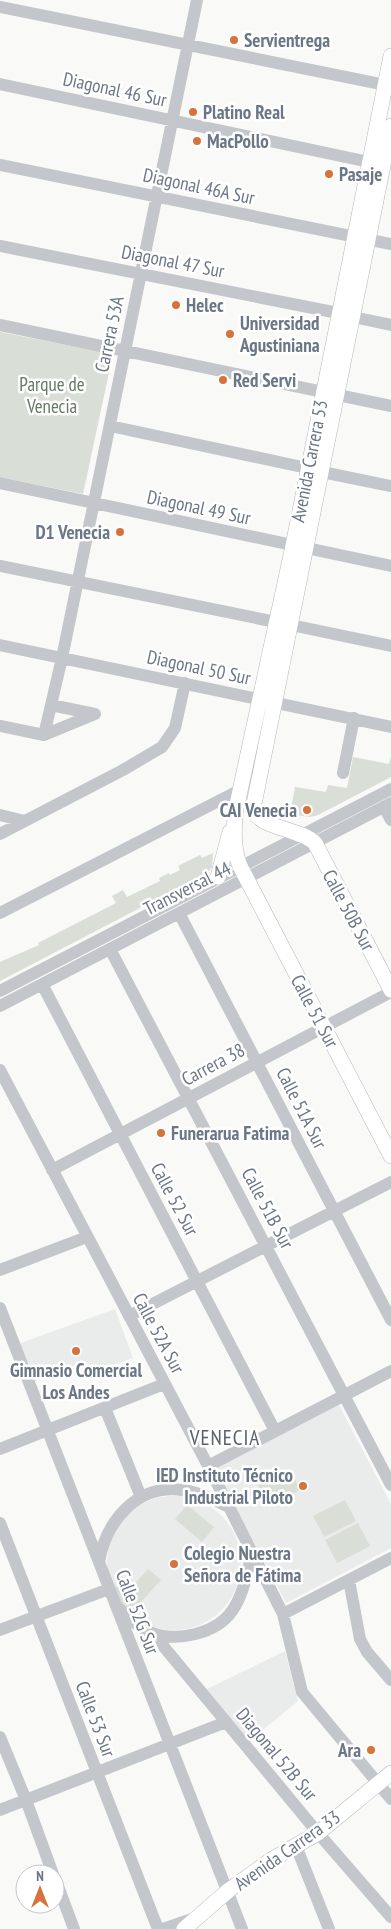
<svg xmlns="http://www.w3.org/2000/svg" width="391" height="1929" font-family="'PT Sans Narrow',sans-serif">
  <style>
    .built { fill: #eaebeb }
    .green { fill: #d9ded7 }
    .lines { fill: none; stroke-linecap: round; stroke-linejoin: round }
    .major-casing { stroke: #b4b8bd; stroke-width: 16 }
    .minor { stroke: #c3c6ca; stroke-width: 12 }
    .major { stroke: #fff; stroke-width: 15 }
    .poi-dot { fill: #d6723b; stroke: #fff; stroke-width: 2 }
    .labels { text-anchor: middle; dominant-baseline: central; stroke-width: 5; stroke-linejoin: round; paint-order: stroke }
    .poi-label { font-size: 19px; font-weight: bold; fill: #6b7786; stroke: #fff; text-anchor: start }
    .street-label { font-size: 19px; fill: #6b7786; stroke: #fff }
    .park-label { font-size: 19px; fill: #667965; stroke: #fff }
    .quarter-label { font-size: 21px; letter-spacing: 1px; fill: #58616c; stroke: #fff }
  </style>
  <rect width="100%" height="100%" fill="#f9f9f7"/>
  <!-- built -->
  <path class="built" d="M115 1309 133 1358 87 1375 83 1363 32 1382 18 1344Z
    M339 1405 391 1504V1548L286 1603 215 1468Z
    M107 1563a67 67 0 1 1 134 0a67 67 0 1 1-134 0Z
    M285 1651 298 1701 247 1743 205 1690Z"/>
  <!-- green -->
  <path class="green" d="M0 332 113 354 83 494 0 477Z
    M391 756V777L318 815 310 817 290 814 295 787 326 792 328 785 347 788 353 757 389 764Z
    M213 853 212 867 207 873 0 981V962L39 945 38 943 116 903 112 896 123 890 127 897 160 881 159 878 169 873 170 875 180 870 178 866 200 855 202 858Z
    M290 1470 300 1490 269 1506 258 1486Z
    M345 1500 356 1521 324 1537 313 1516Z
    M187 1505 214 1527 202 1542 175 1519Z
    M358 1523 370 1546 337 1563 325 1540Z
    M148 1569 161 1580 129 1615 119 1604 114 1589 116 1586 122 1592 130 1583 133 1586Z"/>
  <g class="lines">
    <defs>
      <path id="major" d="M391 56 293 546 235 814C234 832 233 849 240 866L391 1156
        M391 126 253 809C259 829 300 828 315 843L391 990
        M218 877 230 832
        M184 1929 229 1890 271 1860 318 1833 391 1773"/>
    </defs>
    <!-- major casing -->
    <use href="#major" class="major-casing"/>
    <!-- minor -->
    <path class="minor" d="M0 7 391 86
      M0 84 369 162
      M0 165 391 244
      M0 246 338 313
      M353 317 391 325
      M0 325 391 406
      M110 426 307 468
      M322 472 391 486
      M0 483 391 566
      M0 566 276 622
      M291 625 391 646
      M0 645 391 727
      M51 705 95 714
      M0 726 44 735 95 714
      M44 735 62 658 197 0
      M343 773 354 718
      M384 807 391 820
      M0 815 25 821
      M0 834 123 770 162 747 175 728 185 683
      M0 913 240 790
      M179 913 391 1320
      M110 949 391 1485
      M42 984 275 1431
      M0 991 391 789
      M0 1006 391 803
      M0 1070 215 1479 283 1614 302 1692 391 1799
      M52 1170 391 992
      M0 1270 87 1237
      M0 1308 242 1929
      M129 1316 391 1182
      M105 1408 141 1497
      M0 1449 164 1384
      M208 1466 391 1371
      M0 1523 158 1929
      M99 1562C106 1521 137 1484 182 1490 199 1492 214 1500 229 1507
      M349 1580 360 1639 367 1652 391 1680
      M119 1609C129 1618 138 1627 150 1632 175 1643 216 1634 232 1611 244 1594 247 1572 252 1553
      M283 1614 391 1558
      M0 1630 109 1589
      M159 1635 164 1647 318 1833 391 1917
      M0 1737 26 1800 53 1874
      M0 1810 226 1722
      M296 1846 329 1929
      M55 1878 74 1929
      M163 1929 195 1918"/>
    <!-- major -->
    <use href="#major" class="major"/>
  </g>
  <!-- markers -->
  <g class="poi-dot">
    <circle cx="234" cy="40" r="5"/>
    <circle cx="193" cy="112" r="5"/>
    <circle cx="197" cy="141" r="5"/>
    <circle cx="329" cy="174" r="5"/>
    <circle cx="176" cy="305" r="5"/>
    <circle cx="230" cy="334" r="5"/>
    <circle cx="223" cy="380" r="5"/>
    <circle cx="120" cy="532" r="5"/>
    <circle cx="307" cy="810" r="5"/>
    <circle cx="161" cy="1133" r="5"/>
    <circle cx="76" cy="1351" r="5"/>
    <circle cx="303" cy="1486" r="5"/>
    <circle cx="174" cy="1564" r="5"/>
    <circle cx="371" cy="1750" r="5"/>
  </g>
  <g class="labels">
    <!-- poi labels -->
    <g class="poi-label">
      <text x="244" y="40">Servientrega</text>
      <text x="203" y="112">Platino Real</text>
      <text x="207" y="141">MacPollo</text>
      <text x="339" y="174">Pasaje</text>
      <text x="186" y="305">Helec</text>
      <text x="240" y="323">Universidad<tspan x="240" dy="22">Agustiniana</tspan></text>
      <text x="233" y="380">Red Servi</text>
      <text x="110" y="532" text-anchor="end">D1 Venecia</text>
      <text x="297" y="810" text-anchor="end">CAI Venecia</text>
      <text x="171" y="1133">Funerarua Fatima</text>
      <text x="76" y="1370" text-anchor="middle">Gimnasio Comercial<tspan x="76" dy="22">Los Andes</tspan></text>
      <text x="293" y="1475" text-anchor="end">IED Instituto Técnico<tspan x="293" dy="22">Industrial Piloto</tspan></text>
      <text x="184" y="1553">Colegio Nuestra<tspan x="184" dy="22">Señora de Fátima</tspan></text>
      <text x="361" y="1750" text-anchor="end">Ara</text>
    </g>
    <!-- street labels -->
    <g class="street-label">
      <text transform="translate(115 89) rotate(12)">Diagonal 46 Sur</text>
      <text transform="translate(199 186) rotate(12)">Diagonal 46A Sur</text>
      <text transform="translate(173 261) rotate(11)">Diagonal 47 Sur</text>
      <text transform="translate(109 334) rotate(-78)">Carrera 53A</text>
      <text transform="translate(309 461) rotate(-79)">Avenida Carrera 53</text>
      <text transform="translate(199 507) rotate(12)">Diagonal 49 Sur</text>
      <text transform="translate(199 667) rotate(12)">Diagonal 50 Sur</text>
      <text transform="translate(187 888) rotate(-27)">Transversal 44</text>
      <text transform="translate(349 910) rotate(62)">Calle 50B Sur</text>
      <text transform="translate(315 1011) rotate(62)">Calle 51 Sur</text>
      <text transform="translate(213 1064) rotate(-28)">Carrera 38</text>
      <text transform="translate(302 1108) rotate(63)">Calle 51A Sur</text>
      <text transform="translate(175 1199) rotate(62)">Calle 52 Sur</text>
      <text transform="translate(268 1208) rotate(62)">Calle 51B Sur</text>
      <text transform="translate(159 1333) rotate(62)">Calle 52A Sur</text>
      <text transform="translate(138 1612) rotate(69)">Calle 52G Sur</text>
      <text transform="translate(96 1719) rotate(69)">Calle 53 Sur</text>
      <text transform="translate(277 1754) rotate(50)">Diagonal 52B Sur</text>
      <text transform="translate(287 1850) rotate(-35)">Avenida Carrera 33</text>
    </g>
    <!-- park labels -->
    <g class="park-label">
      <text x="52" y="384">Parque de<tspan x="52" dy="22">Venecia</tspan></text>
    </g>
    <!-- quarter labels -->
    <g class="quarter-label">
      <text x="225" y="1437">VENECIA</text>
    </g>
  </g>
  <!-- north arrow -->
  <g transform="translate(40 1889)"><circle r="24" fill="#ffffff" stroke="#c4c9cf"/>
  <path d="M0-4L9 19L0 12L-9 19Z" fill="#d6723b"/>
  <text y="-8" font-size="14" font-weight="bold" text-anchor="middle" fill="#6b7786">N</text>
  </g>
</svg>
